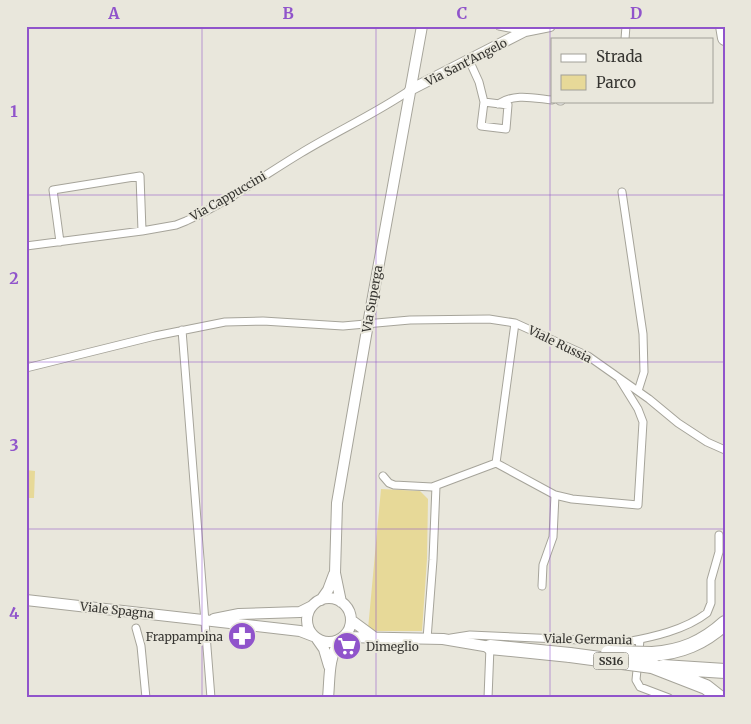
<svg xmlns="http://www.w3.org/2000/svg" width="751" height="724" font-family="Merriweather,serif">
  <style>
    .green { fill: #e7d998 }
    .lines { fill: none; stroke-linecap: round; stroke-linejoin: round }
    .street-casing { stroke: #a6a49a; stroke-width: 9 }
    .secondary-casing { stroke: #a6a49a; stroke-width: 12 }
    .highway-casing { stroke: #a6a49a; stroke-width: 16 }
    .street { stroke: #fff; stroke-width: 7 }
    .secondary { stroke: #fff; stroke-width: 10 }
    .highway { stroke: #fff; stroke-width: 14 }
    .highway-bridge-casing { stroke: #a6a49a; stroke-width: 16; stroke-linecap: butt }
    .highway-bridge { stroke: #fff; stroke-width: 14 }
    .grid { fill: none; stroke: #9054cb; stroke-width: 1; stroke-opacity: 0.55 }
    .labels { text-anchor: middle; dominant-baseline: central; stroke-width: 4; stroke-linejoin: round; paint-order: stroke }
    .shield { fill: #e9e7dc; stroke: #6c6a64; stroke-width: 1 }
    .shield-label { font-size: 11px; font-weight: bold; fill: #363531 }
    .street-label { font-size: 12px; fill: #363531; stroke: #e9e7dc }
    .poi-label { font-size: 12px; fill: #363531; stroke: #e9e7dc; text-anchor: end }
    .neatline { fill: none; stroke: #9054cb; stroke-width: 2 }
    .grid-label { font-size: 16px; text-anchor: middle; font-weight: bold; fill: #9054cb }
  </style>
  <rect width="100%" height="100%" fill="#e9e7dc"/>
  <!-- green -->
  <path class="green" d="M26 470 35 471 34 498H26Z
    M381 489 420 491 428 499 427 559 422 631H371L368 629Z"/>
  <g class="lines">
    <defs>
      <path id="street" d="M499 26 525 31
        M625 39 626 26
        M469 60 479 82 484 102
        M560 101H561
        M484 102 508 105 506 129 481 126Z
        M498 104C515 93 533 98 552 100
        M622 192 643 334 644 372 638 391
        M60 242 53 190 140 176 142 231
        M26 246 142 231 176 225 186 221C227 202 263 176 301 153 337 131 375 114 410 90
        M182 330 211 698
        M26 368 155 336 225 322 263 321 343 326 410 320 489 319 515 323 588 356 649 399 678 423 707 442 725 450
        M496 463 555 495 572 499 638 505 643 422 638 409 620 380
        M383 476 389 483 394 485 432 487 496 463 515 323
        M542 586 543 565 553 537 555 495
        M136 628 141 646 146 698
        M451 638 470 635 626 642C653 637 685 630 707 613L711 603V580L719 552V535
        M427 639 433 560 436 486
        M640 640 636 680 640 687 669 698
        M488 698 490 647"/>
      <path id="secondary" d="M410 90 525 31 550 26
        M307 620a22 22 0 1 1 44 0a22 22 0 1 1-44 0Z
        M26 600 300 631 313 636
        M321 600 328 590 334 574
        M341 602 335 573 337 503 368 324 422 26
        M214 619 239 614 300 612 312 606
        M351 620 374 637
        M343 637 443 639 490 647
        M317 639 324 649 329 666
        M328 698C330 677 328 658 340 640"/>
      <path id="highway" d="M723 26 725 38
        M490 647 570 655
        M652 654C681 652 703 643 725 623
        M652 666 706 687 720 698
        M663 667 725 671"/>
    </defs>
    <!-- street casing -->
    <use href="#street" class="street-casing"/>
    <!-- secondary casing -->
    <use href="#secondary" class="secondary-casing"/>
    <!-- highway casing -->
    <use href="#highway" class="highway-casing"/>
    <!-- street -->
    <use href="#street" class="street"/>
    <!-- secondary -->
    <use href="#secondary" class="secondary"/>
    <!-- highway -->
    <use href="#highway" class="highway"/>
    <defs>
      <path id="highway-bridge" d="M608 653 652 654
        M570 655 652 666"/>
    </defs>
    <!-- highway-bridge casing -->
    <use href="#highway-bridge" class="highway-bridge-casing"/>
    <!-- highway-bridge -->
    <use href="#highway-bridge" class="highway-bridge"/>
  </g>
  <!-- grid -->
  <path class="grid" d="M202 26V698M376 26V698M550 26V698M26 195H725M26 362H725M26 529H725"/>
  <!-- icons -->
  <defs>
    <symbol id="pharmacy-disc" viewBox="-11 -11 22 22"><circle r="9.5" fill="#9054cb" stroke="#e9e7dc"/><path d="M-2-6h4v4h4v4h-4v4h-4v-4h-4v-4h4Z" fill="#fff"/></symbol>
    <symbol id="supermarket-disc" viewBox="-11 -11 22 22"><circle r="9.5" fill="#9054cb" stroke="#e9e7dc"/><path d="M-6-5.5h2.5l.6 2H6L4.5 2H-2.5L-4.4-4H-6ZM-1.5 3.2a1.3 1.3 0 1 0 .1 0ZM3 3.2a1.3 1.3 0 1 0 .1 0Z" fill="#fff"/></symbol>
  </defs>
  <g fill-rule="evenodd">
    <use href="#pharmacy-disc" x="226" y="620" width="32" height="32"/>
    <use href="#supermarket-disc" x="331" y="630" width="32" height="32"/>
  </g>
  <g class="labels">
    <!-- shield labels -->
    <rect class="shield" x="593.5" y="652.5" width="35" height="17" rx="4"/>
    <g class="shield-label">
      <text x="611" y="661">SS16</text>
    </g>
    <!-- street labels -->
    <g class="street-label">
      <text transform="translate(466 62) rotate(-27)">Via Sant'Angelo</text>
      <text transform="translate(228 196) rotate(-30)">Via Cappuccini</text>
      <text transform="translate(372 299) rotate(-80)">Via Superga</text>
      <text transform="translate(560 344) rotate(26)">Viale Russia</text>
      <text transform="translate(117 610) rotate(6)">Viale Spagna</text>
      <text transform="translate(588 639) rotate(1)">Viale Germania</text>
    </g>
    <!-- poi labels -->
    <g class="poi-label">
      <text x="223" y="636">Frappampina</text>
      <text x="366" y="646" text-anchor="start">Dimeglio</text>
    </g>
  </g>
  <!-- border -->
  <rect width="751" height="724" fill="none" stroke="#e9e7dc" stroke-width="55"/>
  <!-- legend -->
  <rect x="551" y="38" width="162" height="65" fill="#e9e7dc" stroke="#a1a098"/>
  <rect x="561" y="54" width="25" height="8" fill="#ffffff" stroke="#a1a098"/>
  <text x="596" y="62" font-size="15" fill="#363531">Strada</text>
  <rect x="561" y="75" width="25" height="15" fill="#e7d998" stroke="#a1a098"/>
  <text x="596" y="88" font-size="15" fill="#363531">Parco</text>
  <rect x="28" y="28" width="696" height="668" class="neatline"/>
  <g class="grid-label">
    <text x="114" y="19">A</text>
    <text x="288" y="19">B</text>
    <text x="462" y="19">C</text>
    <text x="636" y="19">D</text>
    <text x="14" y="117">1</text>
    <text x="14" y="284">2</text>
    <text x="14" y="451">3</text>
    <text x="14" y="619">4</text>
  </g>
</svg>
